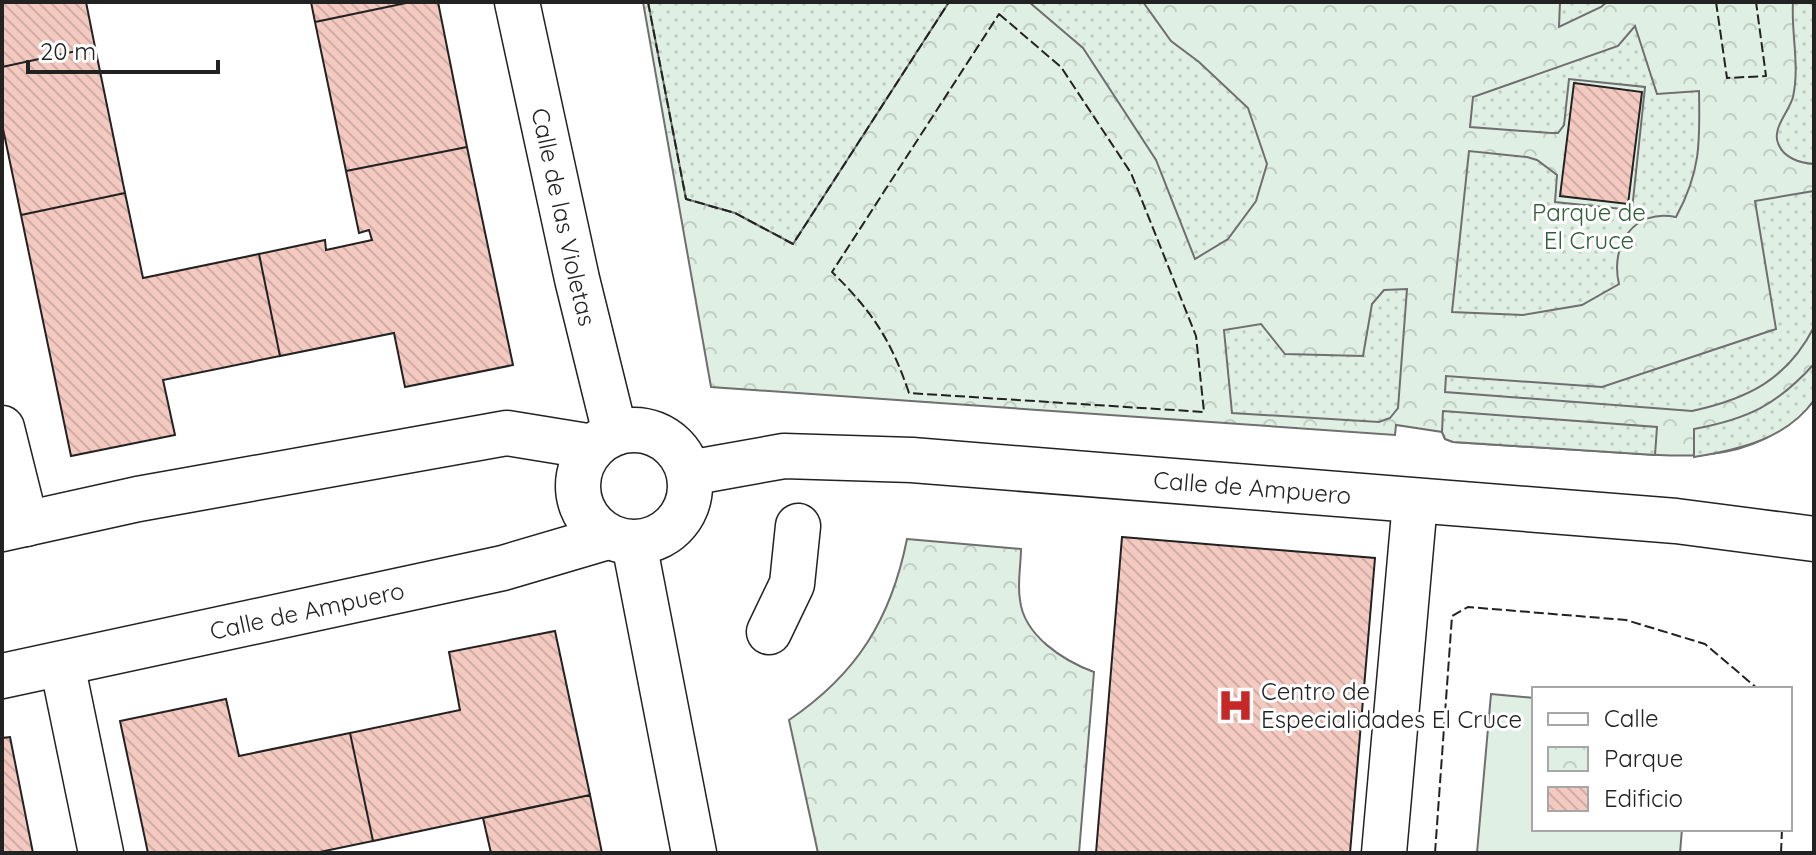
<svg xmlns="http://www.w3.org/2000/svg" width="1816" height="855" font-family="Quicksand,sans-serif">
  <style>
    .park { fill: url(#park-crowns); stroke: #6f6f6f; stroke-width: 2 }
    .garden { fill: url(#garden-dots); stroke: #6f6f6f; stroke-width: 2 }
    .pitch { fill: #e0efe3; stroke: #6f6f6f; stroke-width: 2 }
    .building { fill: url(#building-back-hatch); stroke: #222; stroke-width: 2 }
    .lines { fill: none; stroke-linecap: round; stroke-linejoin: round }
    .street-casing { stroke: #222; stroke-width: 47 }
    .street { stroke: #fff; stroke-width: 44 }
    .fence { stroke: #222; stroke-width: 2; stroke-dasharray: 10 4; stroke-linecap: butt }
    .labels { text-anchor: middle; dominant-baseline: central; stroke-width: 6; stroke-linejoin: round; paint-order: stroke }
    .park-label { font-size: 24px; fill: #2f5e38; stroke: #fff }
    .street-label { font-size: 24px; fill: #222; stroke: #fff }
    .poi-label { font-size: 24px; fill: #222; stroke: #fff; text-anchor: start }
  </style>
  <defs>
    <pattern id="park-crowns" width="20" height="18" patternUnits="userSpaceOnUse" patternTransform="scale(2)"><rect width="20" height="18" fill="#e0efe3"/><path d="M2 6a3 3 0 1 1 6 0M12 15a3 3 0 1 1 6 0" fill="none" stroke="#c0cdc2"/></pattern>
    <pattern id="garden-dots" width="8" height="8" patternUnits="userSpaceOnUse" patternTransform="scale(2)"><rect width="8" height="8" fill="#e0efe3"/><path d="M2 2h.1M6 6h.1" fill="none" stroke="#c0cdc2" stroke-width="1.8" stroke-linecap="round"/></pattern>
    <pattern id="building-back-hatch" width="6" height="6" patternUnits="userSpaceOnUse" patternTransform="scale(2)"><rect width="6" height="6" fill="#f3c9c0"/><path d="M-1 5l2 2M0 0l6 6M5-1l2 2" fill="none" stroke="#d0aca5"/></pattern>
  </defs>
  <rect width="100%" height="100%" fill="#fff"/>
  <!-- park -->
  <path class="park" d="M643 2H1814V401C1751 470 1679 456 1595 451 1548 448 1501 445 1453 442L1445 439 1442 432 1396 425 1395 435 711 387Z
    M907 539 1021 549C1021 565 1017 584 1020 600 1024 636 1064 661 1094 672L1079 853H818L789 720C857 674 891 619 907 539Z"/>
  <!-- garden -->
  <path class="garden" d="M648 2H949L793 244 735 213 686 199Z
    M1029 2H1143L1171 41 1199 62 1248 108 1267 164 1256 201 1228 239 1195 259 1156 160 1083 48Z
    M1560 2H1607L1601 7 1559 27Z
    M1793 2H1814V164C1800 163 1783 158 1778 143 1772 128 1789 112 1793 97 1800 65 1791 34 1793 2Z
    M1635 26 1657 94 1699 91C1700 142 1701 171 1676 217 1633 208 1610 246 1619 284L1582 305 1523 315 1452 312 1469 151 1527 157 1537 160 1557 175 1555 202 1632 210 1645 87 1569 79 1564 125 1558 133H1551L1470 127 1473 97 1618 46Z
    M1814 191V327C1787 380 1747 399 1692 411L1445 392 1446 376 1602 387 1776 329 1755 201Z
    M1407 289 1398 408 1390 418 1379 422 1232 413 1224 330 1261 324 1285 354 1363 356 1372 304 1384 290Z
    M1814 364V400C1787 439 1738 450 1694 457V429C1748 419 1777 405 1814 364Z
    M1443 411 1657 427 1655 455 1453 442 1445 439 1442 432Z"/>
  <!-- pitch -->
  <path class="pitch" d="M1491 694 1534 698V829H1682L1680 853H1477Z"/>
  <!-- building -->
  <path class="building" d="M2 2H86L95 47 2 67Z
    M311 2H411L315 22Z
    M411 2H438L467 147 346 171 315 22Z
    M95 47 125 193 21 215 2 124V67Z
    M1574 83 1642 92 1628 204 1560 196Z
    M467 147 513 365 405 387 394 333 280 356 259 254 325 240 326 250 372 240 369 230 359 233 346 171Z
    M125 193 143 278 259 254 280 356 163 380 175 435 71 456 21 215Z
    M1122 537 1375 558 1350 853H1096Z
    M555 631 590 795 373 841 350 733 460 710 449 652Z
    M226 699 239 756 350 733 373 841 315 853H148L120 721Z
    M10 737 33 853H2V738Z
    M590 795 602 853H491L483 818Z"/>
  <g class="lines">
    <defs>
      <g id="street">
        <path id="s1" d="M517 2 577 279 615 433"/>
        <path d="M2 428 26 524"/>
        <circle cx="634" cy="486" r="56"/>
        <path id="s2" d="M689 473 784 456 912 460 1676 521 1814 539"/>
        <path d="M2 529 138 499 507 433 593 447"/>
        <path d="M634 543 694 853"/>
        <path d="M769 632 792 584 798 526"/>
        <path d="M62 664 101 853"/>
        <path id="s3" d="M2 676 503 568 608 537"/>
        <path d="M1384 853 1415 502"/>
      </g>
    </defs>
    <!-- street casing -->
    <use href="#street" class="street-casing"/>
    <!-- street -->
    <use href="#street" class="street"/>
    <!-- fence -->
    <path class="fence" d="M648 2 686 199 735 213 793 244 949 2
      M1716 2 1727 78 1766 76 1756 2
      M999 14 1061 67 1131 173 1196 336 1204 412 909 393C891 340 872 311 832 272Z
      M1435 853 1452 616 1468 607 1626 620 1705 644 1758 689
      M1781 853 1782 829"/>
  </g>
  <!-- icons -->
  <defs>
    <symbol id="hospital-bare" viewBox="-9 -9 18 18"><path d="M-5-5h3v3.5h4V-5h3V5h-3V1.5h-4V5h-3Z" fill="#c62828" stroke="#fff" stroke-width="2.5" paint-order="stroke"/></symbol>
  </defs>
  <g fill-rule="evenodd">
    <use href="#hospital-bare" x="1210" y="680" width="51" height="51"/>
  </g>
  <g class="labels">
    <!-- park labels -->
    <g class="park-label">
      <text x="1589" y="212">Parque de<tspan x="1589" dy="28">El Cruce</tspan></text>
    </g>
    <!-- street labels -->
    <g class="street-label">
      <text stroke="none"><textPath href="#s1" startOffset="220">Calle de las Violetas</textPath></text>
      <text stroke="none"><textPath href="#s2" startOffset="566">Calle de Ampuero</textPath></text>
      <text stroke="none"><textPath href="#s3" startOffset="312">Calle de Ampuero</textPath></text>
    </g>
    <!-- poi labels -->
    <g class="poi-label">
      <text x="1261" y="691">Centro de<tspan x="1261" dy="28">Especialidades El Cruce</tspan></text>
    </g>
  </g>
  <!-- border -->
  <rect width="1816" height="855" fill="none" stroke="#222222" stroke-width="8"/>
  <!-- legend -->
  <rect x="1532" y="687" width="260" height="144" fill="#ffffff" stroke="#a7a7a7" stroke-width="2"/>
  <rect x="1548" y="713" width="40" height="12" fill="#ffffff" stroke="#a7a7a7" stroke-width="2"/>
  <text x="1604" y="727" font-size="24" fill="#222222">Calle</text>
  <rect x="1548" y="747" width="40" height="24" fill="url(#park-crowns)" stroke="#a7a7a7" stroke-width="2"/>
  <text x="1604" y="767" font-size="24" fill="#222222">Parque</text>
  <rect x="1548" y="787" width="40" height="24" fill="url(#building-back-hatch)" stroke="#a7a7a7" stroke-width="2"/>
  <text x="1604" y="807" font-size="24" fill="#222222">Edificio</text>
  <!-- scale -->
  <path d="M28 60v12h190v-12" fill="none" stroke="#222222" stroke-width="4"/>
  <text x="40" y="60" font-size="24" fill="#222222" stroke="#ffffff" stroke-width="6" paint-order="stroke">20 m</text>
</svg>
